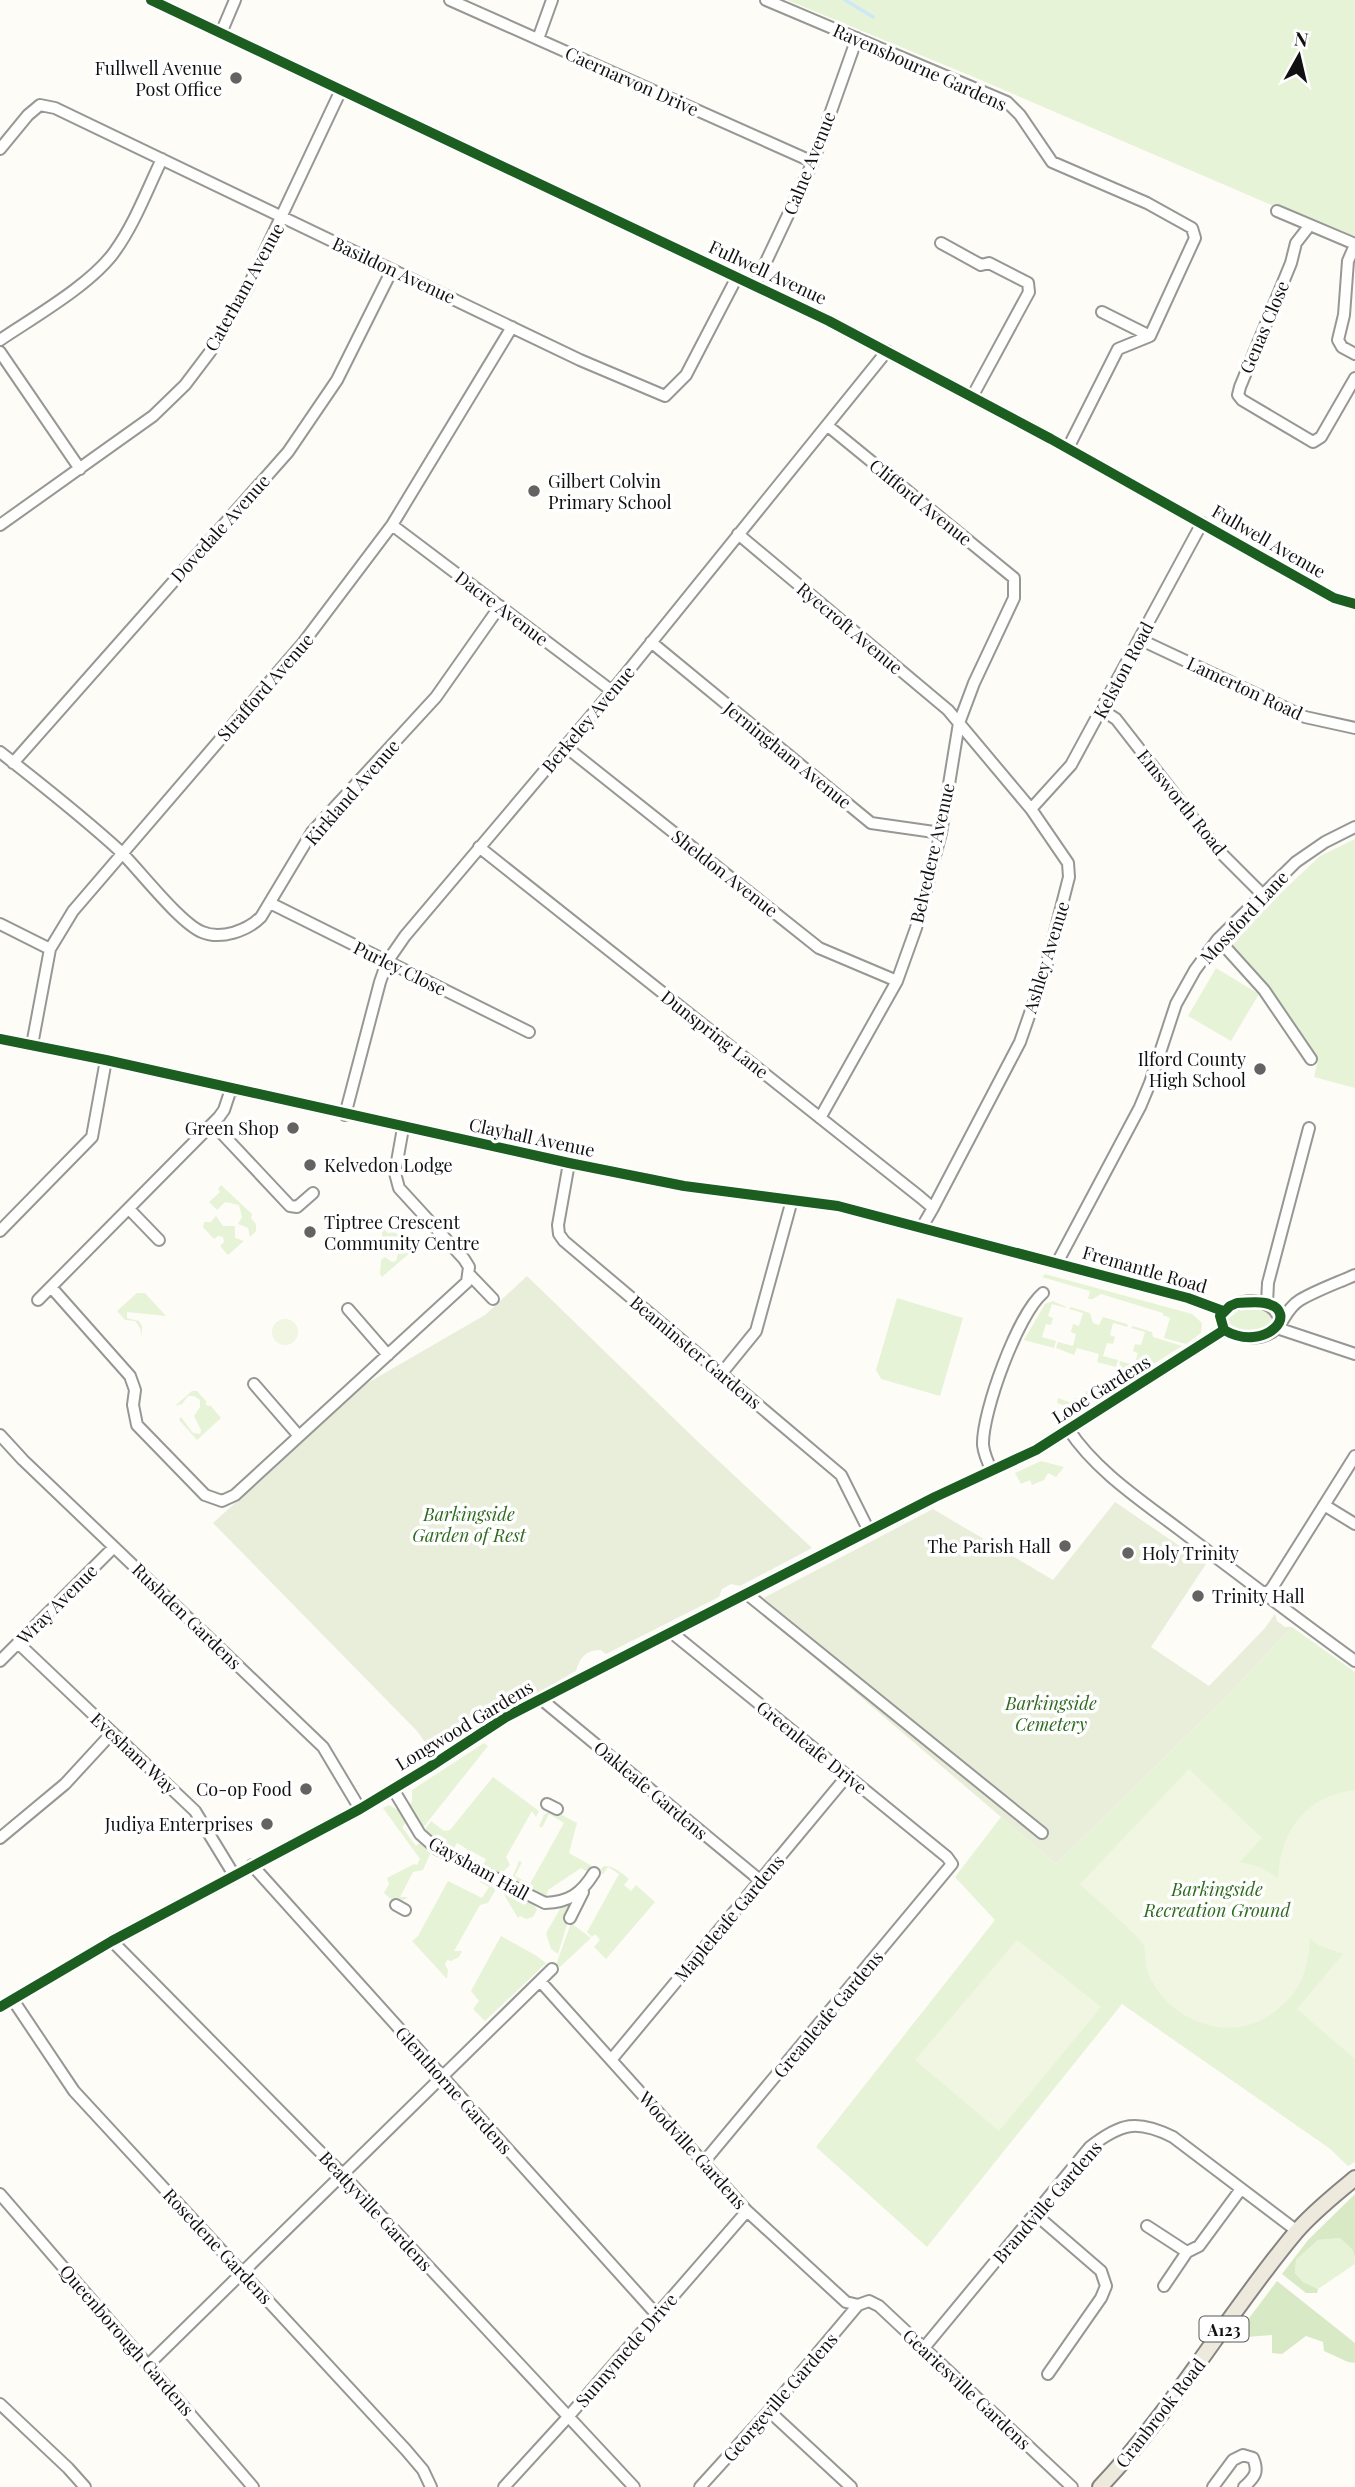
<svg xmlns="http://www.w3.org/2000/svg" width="1355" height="2487" font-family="'Playfair Display',serif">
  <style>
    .green { fill: #e7f3d7 }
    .forest { fill: #d8eac5 }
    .cemetery { fill: #e9eedb }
    .pitch { fill: #f0f6e1 }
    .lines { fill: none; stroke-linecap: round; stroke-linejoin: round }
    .stream { stroke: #cde8f7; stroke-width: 3.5 }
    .minor-casing { stroke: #979795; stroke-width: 14 }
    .major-casing { stroke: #858482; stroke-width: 18 }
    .minor { stroke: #fffffe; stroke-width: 10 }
    .major { stroke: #ede9dc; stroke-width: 14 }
    .cycleway-casing { stroke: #fff; stroke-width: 15 }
    .cycleway { stroke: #1b5e20; stroke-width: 10 }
    .poi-dot { fill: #646362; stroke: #fff; stroke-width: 2.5 }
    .labels { text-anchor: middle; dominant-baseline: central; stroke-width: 7; stroke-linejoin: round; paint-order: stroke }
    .shield { fill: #fff; stroke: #585858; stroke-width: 2 }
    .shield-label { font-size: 16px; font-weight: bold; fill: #111 }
    .street-label { font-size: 18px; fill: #111; stroke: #fff }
    .poi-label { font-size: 18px; fill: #111; stroke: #fff; text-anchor: end }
    .park-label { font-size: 18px; font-style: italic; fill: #2f6b1f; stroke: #fff }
  </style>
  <rect width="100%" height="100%" fill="#fdfcf7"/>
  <!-- green -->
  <path class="green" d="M787 0H1355V241L976 78Z
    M1355 839V1088L1314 1077 1318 1060 1269 987 1228 943 1320 856Z
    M1216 968 1259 994 1231 1041 1188 1016Z
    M221 1185 252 1214 251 1218 256 1224V1231L250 1237 248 1228 238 1224 242 1217 239 1205 225 1202 217 1210 209 1202 220 1192 218 1189Z
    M216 1216 223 1226H235V1238L244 1241 228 1255 220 1246 224 1242 223 1237 218 1236 214 1239 203 1227 204 1222H211Z
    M384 1229 388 1233 395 1232 412 1251 382 1277 380 1274 381 1260 385 1257 392 1262 396 1261 399 1250 393 1244 386 1250 382 1246V1231Z
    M1045 1274 1192 1314 1202 1323 1201 1333 1186 1344 1164 1338 1170 1318 1163 1315V1313L1101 1294 1093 1299H1088L1090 1291 1042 1277Z
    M137 1293H145L166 1316 127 1312V1318L139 1321 142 1326V1337L140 1328 135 1321 125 1320 117 1311Z
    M897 1298 963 1318 940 1396 881 1379 876 1370Z
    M1053 1301 1066 1307V1308L1052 1304 1048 1316 1053 1318 1051 1325 1046 1324 1042 1337 1056 1341 1054 1348 1024 1340 1045 1304Z
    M1071 1307 1090 1313 1093 1323 1099 1325 1103 1317 1127 1324 1128 1327 1113 1323 1110 1335 1115 1337 1113 1344 1107 1343 1103 1356 1118 1360 1116 1367 1097 1362 1099 1354 1077 1348 1074 1355 1056 1348 1058 1342 1073 1346 1076 1334 1071 1332 1073 1324 1079 1326 1083 1313 1069 1309Z
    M1249 1309 1267 1311 1273 1315V1322C1259 1332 1237 1336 1227 1320L1238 1311Z
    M1133 1326 1152 1332 1153 1337 1182 1346 1138 1374 1119 1369 1120 1361 1134 1365 1138 1353 1133 1351 1135 1344 1141 1345 1145 1332 1131 1328Z
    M1117 1371 1133 1377 1079 1411 1057 1403 1058 1398 1072 1403 1074 1398 1079 1399 1081 1395 1085 1396 1086 1391 1091 1392 1092 1387 1096 1388 1098 1383 1103 1384 1104 1380 1108 1381 1110 1376 1115 1377Z
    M192 1391H197L206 1401V1405L211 1406 221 1418 197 1440 179 1420 181 1417 193 1433 200 1434 201 1430 194 1416 200 1407V1400L194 1396H188L182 1404 175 1406Z
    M1041 1461 1064 1467 1056 1477 1048 1473 1044 1480 1032 1485 1030 1480 1021 1484 1015 1473Z
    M1292 1627 1355 1672V2162L1348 2166 1329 2148 1122 2004 927 2247 816 2147 995 1920 955 1877 1001 1817 1056 1864 1226 1697Z
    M484 1743 488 1746 422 1829 408 1806 412 1802V1790Z
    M493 1777 539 1811 536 1817 532 1811 506 1857 510 1865 501 1874 483 1866 486 1859 469 1850 465 1857 467 1849 457 1843 453 1850 424 1831 431 1821 444 1831 450 1830Z
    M389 1805 401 1812 407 1822 402 1827 416 1846 422 1841 431 1852 423 1870 413 1872 400 1897H408L399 1903 394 1902 384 1893 389 1884 387 1878 414 1864 417 1865 420 1859 383 1808Z
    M548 1812H556L577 1823 569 1853 592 1866 588 1872 581 1868 548 1890 546 1899 513 1882 512 1878 519 1861 522 1862 515 1876 530 1884 564 1823 549 1814 542 1828 539 1826 544 1815Z
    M604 1866C614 1866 622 1873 629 1879L624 1885 631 1891 636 1885 655 1902 606 1959 594 1947 600 1940 595 1934 592 1937 587 1932 619 1874 608 1867 603 1874 598 1871Z
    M483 1876 494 1884 495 1891 488 1903 480 1905 454 1951H462L459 1957 451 1961 447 1960 445 1965 448 1970 447 1979 412 1941 418 1936 448 1881 482 1898 489 1887 480 1882Z
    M507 1891 533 1903 537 1910 533 1917 526 1919 520 1916 518 1918 503 1893Z
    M571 1903 573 1905 558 1954 551 1949 546 1933 560 1909Z
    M571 1923 591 1938 560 1967 556 1965Z
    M501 1936 535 1955 546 1963 485 2021 473 2009 479 2001 471 1991Z
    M1340 2238 1354 2250 1355 2264 1318 2289 1303 2282 1295 2273 1296 2260 1318 2240Z"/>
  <!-- forest -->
  <path class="forest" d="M1355 2194V2258L1353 2250 1340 2238 1318 2240 1296 2260 1295 2273 1303 2282 1318 2289 1317 2293H1306L1282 2274 1308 2240Z
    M1277 2281 1355 2343V2363L1348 2362 1324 2351 1323 2342 1306 2336 1282 2354 1272 2353V2335L1234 2338Z"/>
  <!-- cemetery -->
  <path class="cemetery" d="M527 1276 694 1438 812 1548 740 1586 731 1584 722 1589 719 1597 606 1654 601 1650C586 1650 580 1657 576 1671L432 1752 417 1731 213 1523 364 1385 485 1315Z
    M1115 1502 1206 1564 1151 1647 1209 1686 1265 1628 1275 1614 1277 1621 1285 1627H1292L1226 1697 1056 1864 752 1604 933 1509 1053 1580Z"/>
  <!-- pitch -->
  <path class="pitch" d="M272 1332a13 13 0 1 1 26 0a13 13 0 1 1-26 0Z
    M1189 1769 1262 1838 1240 1862 1260 1867 1278 1878C1280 1832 1306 1795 1355 1790V2059L1297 2009 1343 1954 1318 1945 1310 1938C1308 1973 1300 1994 1270 2015 1228 2044 1168 2020 1149 1975 1144 1966 1147 1953 1143 1944 1140 1937 1089 1893 1080 1884Z
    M1017 1940 1101 2007 999 2131 915 2060Z"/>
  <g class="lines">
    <!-- stream -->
    <path class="stream" d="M845 0 873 17"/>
    <defs>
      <path id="minor" d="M151 0 829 321 1051 439 1334 598 1355 604
        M450 0 813 162
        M766 0 1007 102 1020 115 1052 162 1147 203 1192 228 1195 238 1150 336 1118 349 1068 448
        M221 33 235 0
        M538 39 552 0
        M0 149 28 115 40 105 55 108 580 360 665 396 686 375 737 277
        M1277 211 1355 244
        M1310 225 1296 243 1291 263 1240 387 1238 395 1242 400 1313 442 1321 437 1355 378
        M941 243 981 265 989 263 1028 283 1029 292 972 397
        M1355 245 1348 261 1344 315 1338 340 1342 347 1355 354
        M755 285 813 162 857 38
        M1102 312 1150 336
        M0 340C34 317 92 284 115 251 135 223 147 190 162 159
        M0 352 80 469
        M0 525 153 416 185 385 210 352 248 287 341 90
        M392 525 612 691
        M738 534 948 710 1031 809 1068 863 1069 877 1046 967 1020 1042 933 1208
        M1139 639 1305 717 1355 728
        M651 642 871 823 941 833
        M1102 710 1116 719 1218 850 1263 895
        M566 747 819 948 897 981
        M0 752C41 784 83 817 121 852 140 871 180 923 202 932 221 940 247 931 261 917L312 832 436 697 500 606
        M13 763 288 452 337 380 392 270
        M1031 809 1071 765 1202 523
        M479 847 920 1197 933 1208 922 1227
        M270 903 529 1032
        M0 924 50 949
        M1218 939 1264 990 1311 1059
        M0 1039 106 1060 569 1163 684 1186 838 1206 1188 1298 1223 1311
        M32 1045 50 949 73 911 303 643 392 525 512 327
        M345 1115 380 982 387 962 405 936 612 691 887 351
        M820 1118 897 981 916 928 941 833 959 723 974 683 1014 598V578L828 426
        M213 1124 290 1206 297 1207 313 1193
        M569 1163 558 1225 559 1234 564 1241 841 1475 869 1531
        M129 1209 159 1240
        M0 1231 92 1137 106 1060
        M1057 1263 1140 1107 1150 1083 1176 1004 1195 970 1218 939 1296 862 1325 842 1355 827
        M469 1274 493 1299
        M51 1287 130 1376 135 1390 133 1405 137 1425 205 1495 222 1501 235 1495 467 1282 469 1267 464 1259 399 1188 395 1173 403 1128
        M38 1300 219 1117 224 1110 231 1089
        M1267 1303 1268 1283 1309 1128
        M348 1309 388 1355
        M1280 1321C1274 1295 1233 1296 1220 1316L1224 1330C1238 1338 1262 1342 1276 1329 1285 1320 1287 1308 1300 1300 1317 1290 1337 1283 1355 1275
        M1277 1328 1355 1354
        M721 1374 756 1331 792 1200
        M254 1384 299 1436
        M1069 1430C1095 1470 1142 1501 1180 1530 1238 1574 1296 1618 1355 1661
        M0 1435 23 1460 323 1747 360 1809
        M992 1471C988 1463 984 1454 983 1445 982 1412 1018 1314 1043 1293
        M1324 1505 1355 1524
        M1260 1592H1268L1272 1588 1355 1456
        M747 1594 1042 1833
        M671 1632 947 1857 952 1864 703 2163
        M18 1643 195 1811 234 1875
        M0 1661 114 1547
        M541 1699 761 1881
        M393 1789 420 1834 437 1849 545 1903C569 1902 581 1894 594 1873
        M547 1804 557 1809
        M0 1838 65 1784 112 1733
        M252 1865 657 2315
        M396 1905 405 1910
        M570 1918 583 1892
        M112 1941 343 2175 634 2487
        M540 1981 747 2211 846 2302 858 2305
        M13 2000 74 2091 406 2450 423 2470 431 2487
        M0 2007 112 1941 360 1809 428 1768 506 1717 935 1497 1036 1450 1224 1330
        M611 2060 847 1776
        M0 2194 253 2487
        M1035 2214 1101 2271 1106 2286 1101 2298 1048 2374
        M1147 2226 1187 2252 1199 2246 1241 2189
        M1164 2286 1187 2252
        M858 2305 869 2301 879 2306 1072 2487
        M923 2349 1090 2147C1121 2123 1137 2119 1173 2137L1297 2231
        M149 2364 552 1969
        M0 2404 68 2468 85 2487
        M769 2411 851 2487
        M504 2487 568 2417 747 2211
        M700 2487 769 2411 858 2305
        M1213 2487 1233 2460 1243 2455 1253 2458C1259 2472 1255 2477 1244 2487"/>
      <path id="major" d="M1100 2487C1174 2409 1227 2314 1296 2232 1313 2212 1335 2195 1355 2178"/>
    </defs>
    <!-- minor casing -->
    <use href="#minor" class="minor-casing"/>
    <!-- major casing -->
    <use href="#major" class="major-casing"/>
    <!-- minor -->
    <use href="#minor" class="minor"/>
    <!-- major -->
    <use href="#major" class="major"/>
    <defs>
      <path id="cycleway" d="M151 0 829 321 1051 439 1334 598 1355 604
        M0 1039 106 1060 569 1163 684 1186 838 1206 1188 1298 1223 1311
        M1237 1303C1246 1303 1256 1301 1265 1303 1302 1311 1266 1354 1224 1330L1220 1316 1230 1306Z
        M0 2007 112 1941 360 1809 428 1768 506 1717 935 1497 1036 1450 1224 1330"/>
    </defs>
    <!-- cycleway casing -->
    <use href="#cycleway" class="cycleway-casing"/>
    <!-- cycleway -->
    <use href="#cycleway" class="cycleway"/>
  </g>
  <!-- markers -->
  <g class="poi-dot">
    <circle cx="236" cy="78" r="7"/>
    <circle cx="534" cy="491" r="7"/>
    <circle cx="1260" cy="1069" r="7"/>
    <circle cx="293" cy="1128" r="7"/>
    <circle cx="310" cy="1165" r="7"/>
    <circle cx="310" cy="1232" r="7"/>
    <circle cx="1065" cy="1546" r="7"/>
    <circle cx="1128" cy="1553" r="7"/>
    <circle cx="1198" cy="1596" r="7"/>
    <circle cx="306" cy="1789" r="7"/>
    <circle cx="267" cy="1824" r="7"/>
  </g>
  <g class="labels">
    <!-- shield labels -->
    <rect class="shield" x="1199.5" y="2316.5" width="49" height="25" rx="5"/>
    <g class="shield-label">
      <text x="1224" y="2329">A123</text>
    </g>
    <!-- street labels -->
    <g class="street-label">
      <text transform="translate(920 67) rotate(24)">Ravensbourne Gardens</text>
      <text transform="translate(632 81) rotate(24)">Caernarvon Drive</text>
      <text transform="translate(809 163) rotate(-68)">Calne Avenue</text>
      <text transform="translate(394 270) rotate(25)">Basildon Avenue</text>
      <text transform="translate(768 272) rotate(25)">Fullwell Avenue</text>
      <text transform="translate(244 287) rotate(-61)">Caterham Avenue</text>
      <text transform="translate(1264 327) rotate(-67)">Genas Close</text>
      <text transform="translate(921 502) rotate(39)">Clifford Avenue</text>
      <text transform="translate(220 528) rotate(-48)">Dovedale Avenue</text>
      <text transform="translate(1269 541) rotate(30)">Fullwell Avenue</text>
      <text transform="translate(502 608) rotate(37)">Dacre Avenue</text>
      <text transform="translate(850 628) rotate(40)">Ryecroft Avenue</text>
      <text transform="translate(1123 670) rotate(-62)">Kelston Road</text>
      <text transform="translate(265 687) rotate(-49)">Strafford Avenue</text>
      <text transform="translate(1245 688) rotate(25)">Lamerton Road</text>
      <text transform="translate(588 719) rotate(-50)">Berkeley Avenue</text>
      <text transform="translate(788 755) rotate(39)">Jerningham Avenue</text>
      <text transform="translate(352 792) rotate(-49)">Kirkland Avenue</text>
      <text transform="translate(1182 802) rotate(51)">Emsworth Road</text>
      <text transform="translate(932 853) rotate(-77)">Belvedere Avenue</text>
      <text transform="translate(725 873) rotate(38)">Sheldon Avenue</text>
      <text transform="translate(1244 917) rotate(-47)">Mossford Lane</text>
      <text transform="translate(1046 957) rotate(-73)">Ashley Avenue</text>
      <text transform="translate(400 968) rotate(26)">Purley Close</text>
      <text transform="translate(715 1034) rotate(38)">Dunspring Lane</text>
      <text transform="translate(532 1137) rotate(12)">Clayhall Avenue</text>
      <text transform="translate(1145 1269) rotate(16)">Fremantle Road</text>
      <text transform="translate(696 1352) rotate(40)">Beaminster Gardens</text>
      <text transform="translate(1101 1389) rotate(-32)">Looe Gardens</text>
      <text transform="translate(57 1604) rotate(-45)">Wray Avenue</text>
      <text transform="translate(187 1616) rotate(44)">Rushden Gardens</text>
      <text transform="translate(464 1725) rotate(-31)">Longwood Gardens</text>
      <text transform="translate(812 1747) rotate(39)">Greenleafe Drive</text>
      <text transform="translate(134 1753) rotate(43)">Evesham Way</text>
      <text transform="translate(651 1790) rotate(40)">Oakleafe Gardens</text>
      <text transform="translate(479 1868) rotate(29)">Gaysham Hall</text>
      <text transform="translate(729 1918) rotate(-50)">Mapleleafe Gardens</text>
      <text transform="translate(828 2014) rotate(-50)">Greanleafe Gardens</text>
      <text transform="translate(454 2090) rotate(48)">Glenthorne Gardens</text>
      <text transform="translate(693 2150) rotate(48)">Woodville Gardens</text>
      <text transform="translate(1047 2202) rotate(-49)">Brandville Gardens</text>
      <text transform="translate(376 2211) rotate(47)">Beattyville Gardens</text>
      <text transform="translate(218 2246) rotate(47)">Rosedene Gardens</text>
      <text transform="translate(127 2340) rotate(49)">Queenborough Gardens</text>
      <text transform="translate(626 2350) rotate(-49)">Sunnymede Drive</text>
      <text transform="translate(967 2389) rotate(43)">Geariesville Gardens</text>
      <text transform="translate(780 2397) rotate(-49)">Georgeville Gardens</text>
      <text transform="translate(1160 2413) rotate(-52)">Cranbrook Road</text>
    </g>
    <!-- poi labels -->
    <g class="poi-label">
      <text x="222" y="68">Fullwell Avenue<tspan x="222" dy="21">Post Office</tspan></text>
      <text x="548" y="481" text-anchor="start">Gilbert Colvin<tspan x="548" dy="21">Primary School</tspan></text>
      <text x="1246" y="1059">Ilford County<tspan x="1246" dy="21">High School</tspan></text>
      <text x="279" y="1128">Green Shop</text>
      <text x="324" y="1165" text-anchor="start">Kelvedon Lodge</text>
      <text x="324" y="1222" text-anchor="start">Tiptree Crescent<tspan x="324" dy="21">Community Centre</tspan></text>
      <text x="1051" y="1546">The Parish Hall</text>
      <text x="1142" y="1553" text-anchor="start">Holy Trinity</text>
      <text x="1212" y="1596" text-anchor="start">Trinity Hall</text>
      <text x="292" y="1789">Co-op Food</text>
      <text x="253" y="1824">Judiya Enterprises</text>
    </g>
    <!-- park labels -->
    <g class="park-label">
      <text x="469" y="1514">Barkingside<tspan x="469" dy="21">Garden of Rest</tspan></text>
      <text x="1051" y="1703">Barkingside<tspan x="1051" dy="21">Cemetery</tspan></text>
      <text x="1217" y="1889">Barkingside<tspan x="1217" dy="21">Recreation Ground</tspan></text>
    </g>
  </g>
  <!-- north arrow -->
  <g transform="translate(1299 56) rotate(8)" stroke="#ffffff" stroke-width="5" paint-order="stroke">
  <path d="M0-5L12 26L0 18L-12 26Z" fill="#111111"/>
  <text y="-10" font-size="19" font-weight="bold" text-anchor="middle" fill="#111111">N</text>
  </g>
</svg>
